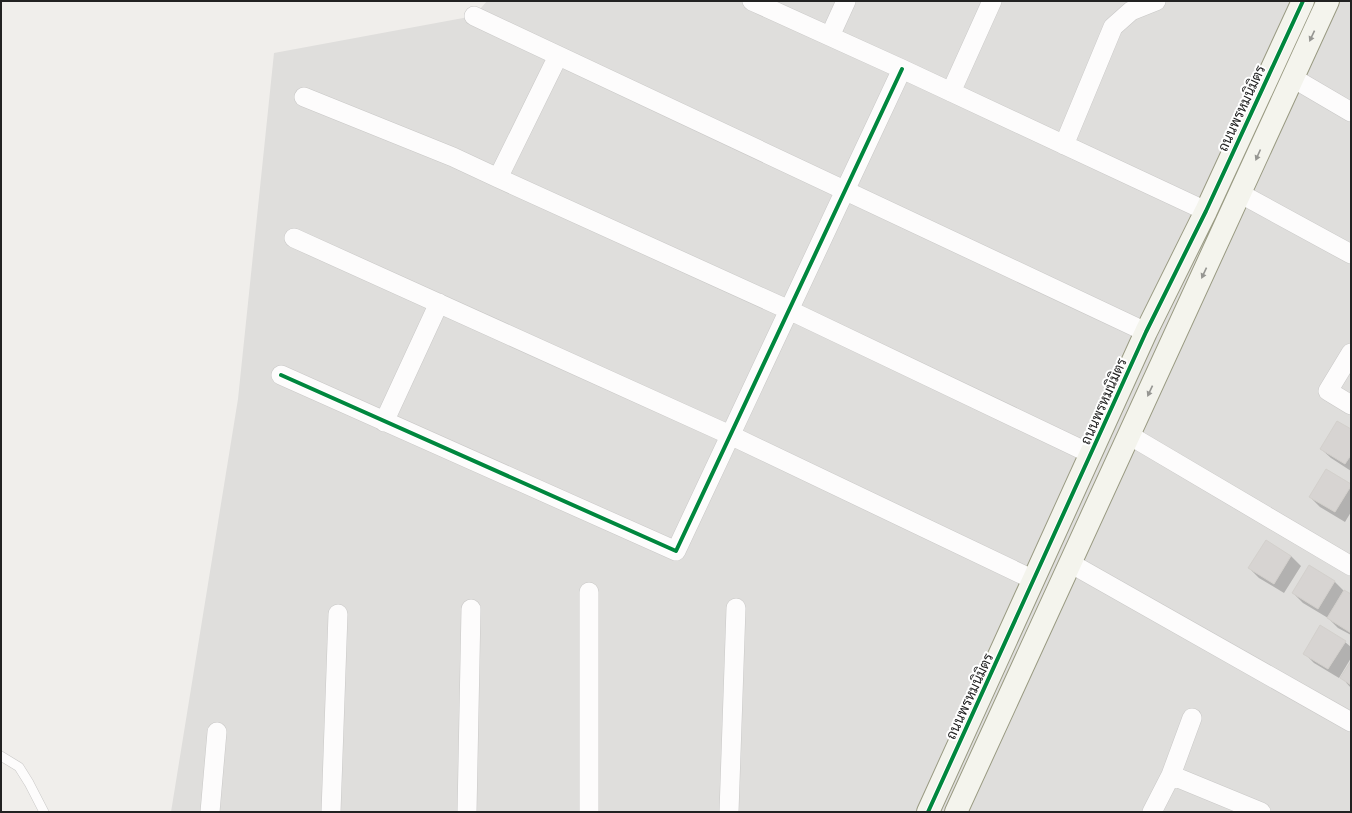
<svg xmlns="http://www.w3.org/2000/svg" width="1352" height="813" font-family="Lato,Sarabun,sans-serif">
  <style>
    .residential { fill: #dfdedc }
    .shadow { fill: #0003 }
    .building { fill: #d7d4d2; stroke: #d3d0cc }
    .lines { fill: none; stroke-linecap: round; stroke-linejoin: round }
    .lane-casing { stroke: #c9c8c7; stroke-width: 10 }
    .street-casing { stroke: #c9c8c7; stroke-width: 20 }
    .secondary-casing { stroke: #999a82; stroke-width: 24 }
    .lane { stroke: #fdfcfc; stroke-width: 9 }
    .street { stroke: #fdfcfc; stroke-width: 19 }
    .secondary { stroke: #f4f4ed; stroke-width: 22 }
    .cycleway-casing { stroke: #fff; stroke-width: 6 }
    .cycleway { stroke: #00873e; stroke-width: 4 }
    .oneway { fill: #969692 }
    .labels { text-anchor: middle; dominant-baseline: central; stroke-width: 4; stroke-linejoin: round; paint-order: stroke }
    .street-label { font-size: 14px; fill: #222; stroke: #fff }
  </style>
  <rect width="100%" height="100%" fill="#f0eeeb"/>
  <!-- residential -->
  <path class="residential" d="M487 1H1351V812H171L238 399 274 53 474 16Z"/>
  <!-- shadow -->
  <path class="shadow" d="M1351 430V471L1331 458 1321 449Z
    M1351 485V512L1345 522 1320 507 1310 497Z
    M1266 541 1291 556 1301 566 1284 593 1259 578 1249 568Z
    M1310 566 1335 582 1345 592 1351 595V635L1338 628 1328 618 1303 603 1293 593Z
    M1345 642 1351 647V658L1339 678 1314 663 1304 653Z
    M1351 663V688L1342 678Z"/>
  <!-- building -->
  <path class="building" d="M1337 421 1351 429V455L1345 464 1320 449Z
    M1326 469 1351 484V486L1335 512 1309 497Z
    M1266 540 1291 556 1274 584 1248 568Z
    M1309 565 1335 581 1318 609 1292 593Z
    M1344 590 1351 594V633L1327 618Z
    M1320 625 1346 641 1328 669 1303 654Z
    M1351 661V685L1340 678Z"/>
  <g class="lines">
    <defs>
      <path id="lane" d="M1 756 19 767 29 783 44 812"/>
      <path id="street" d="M752 1 902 69 1206 211
        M474 16 1146 332
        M830 36 846 1
        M1293 78 1351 112
        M951 92 992 1
        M304 97 453 157 498 178 789 310 1091 454
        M1064 145 1113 27 1131 11 1156 1
        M498 178 558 56
        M1241 194 1351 254
        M294 238 730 435 1034 580
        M1351 353 1328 391 1351 405
        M281 375 676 551 902 69
        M384 422 439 303
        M1129 435 1351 566
        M1070 563 1351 722
        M589 592V812
        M1171 775 1261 812
        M210 812 217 732
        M331 812 338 614
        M467 812 471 609
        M729 812 736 608
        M1152 812 1171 775 1192 718"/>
      <path id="secondary" d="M928 812 1146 332 1206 211 1303 1
        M956 812 1328 1"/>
    </defs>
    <!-- lane casing -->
    <use href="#lane" class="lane-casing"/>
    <!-- street casing -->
    <use href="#street" class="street-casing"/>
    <!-- secondary casing -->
    <use href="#secondary" class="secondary-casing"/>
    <!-- lane -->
    <use href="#lane" class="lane"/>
    <!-- street -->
    <use href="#street" class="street"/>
    <!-- secondary -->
    <use href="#secondary" class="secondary"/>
    <defs>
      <path id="cycleway" d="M281 375 676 551 902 69
        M928 812 1146 332 1206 211 1303 1"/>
    </defs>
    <!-- cycleway casing -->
    <use href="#cycleway" class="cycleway-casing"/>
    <!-- cycleway -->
    <use href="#cycleway" class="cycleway"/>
  </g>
  <!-- one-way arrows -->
  <defs><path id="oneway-solid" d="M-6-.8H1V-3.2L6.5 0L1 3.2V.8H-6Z"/></defs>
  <g class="oneway">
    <use href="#oneway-solid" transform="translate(1312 36) rotate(115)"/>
    <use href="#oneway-solid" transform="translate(1258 155) rotate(114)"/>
    <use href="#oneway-solid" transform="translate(1204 273) rotate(115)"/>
    <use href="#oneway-solid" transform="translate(1150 391) rotate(115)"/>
  </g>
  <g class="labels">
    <!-- street labels -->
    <g class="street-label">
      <text transform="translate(1241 108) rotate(-65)">ถนนพรหมนิมิตร</text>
      <text transform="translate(1103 401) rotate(-66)">ถนนพรหมนิมิตร</text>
      <text transform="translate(969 696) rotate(-65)">ถนนพรหมนิมิตร</text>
    </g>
  </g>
  <!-- border -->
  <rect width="1352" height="813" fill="none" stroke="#222222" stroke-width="4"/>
</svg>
